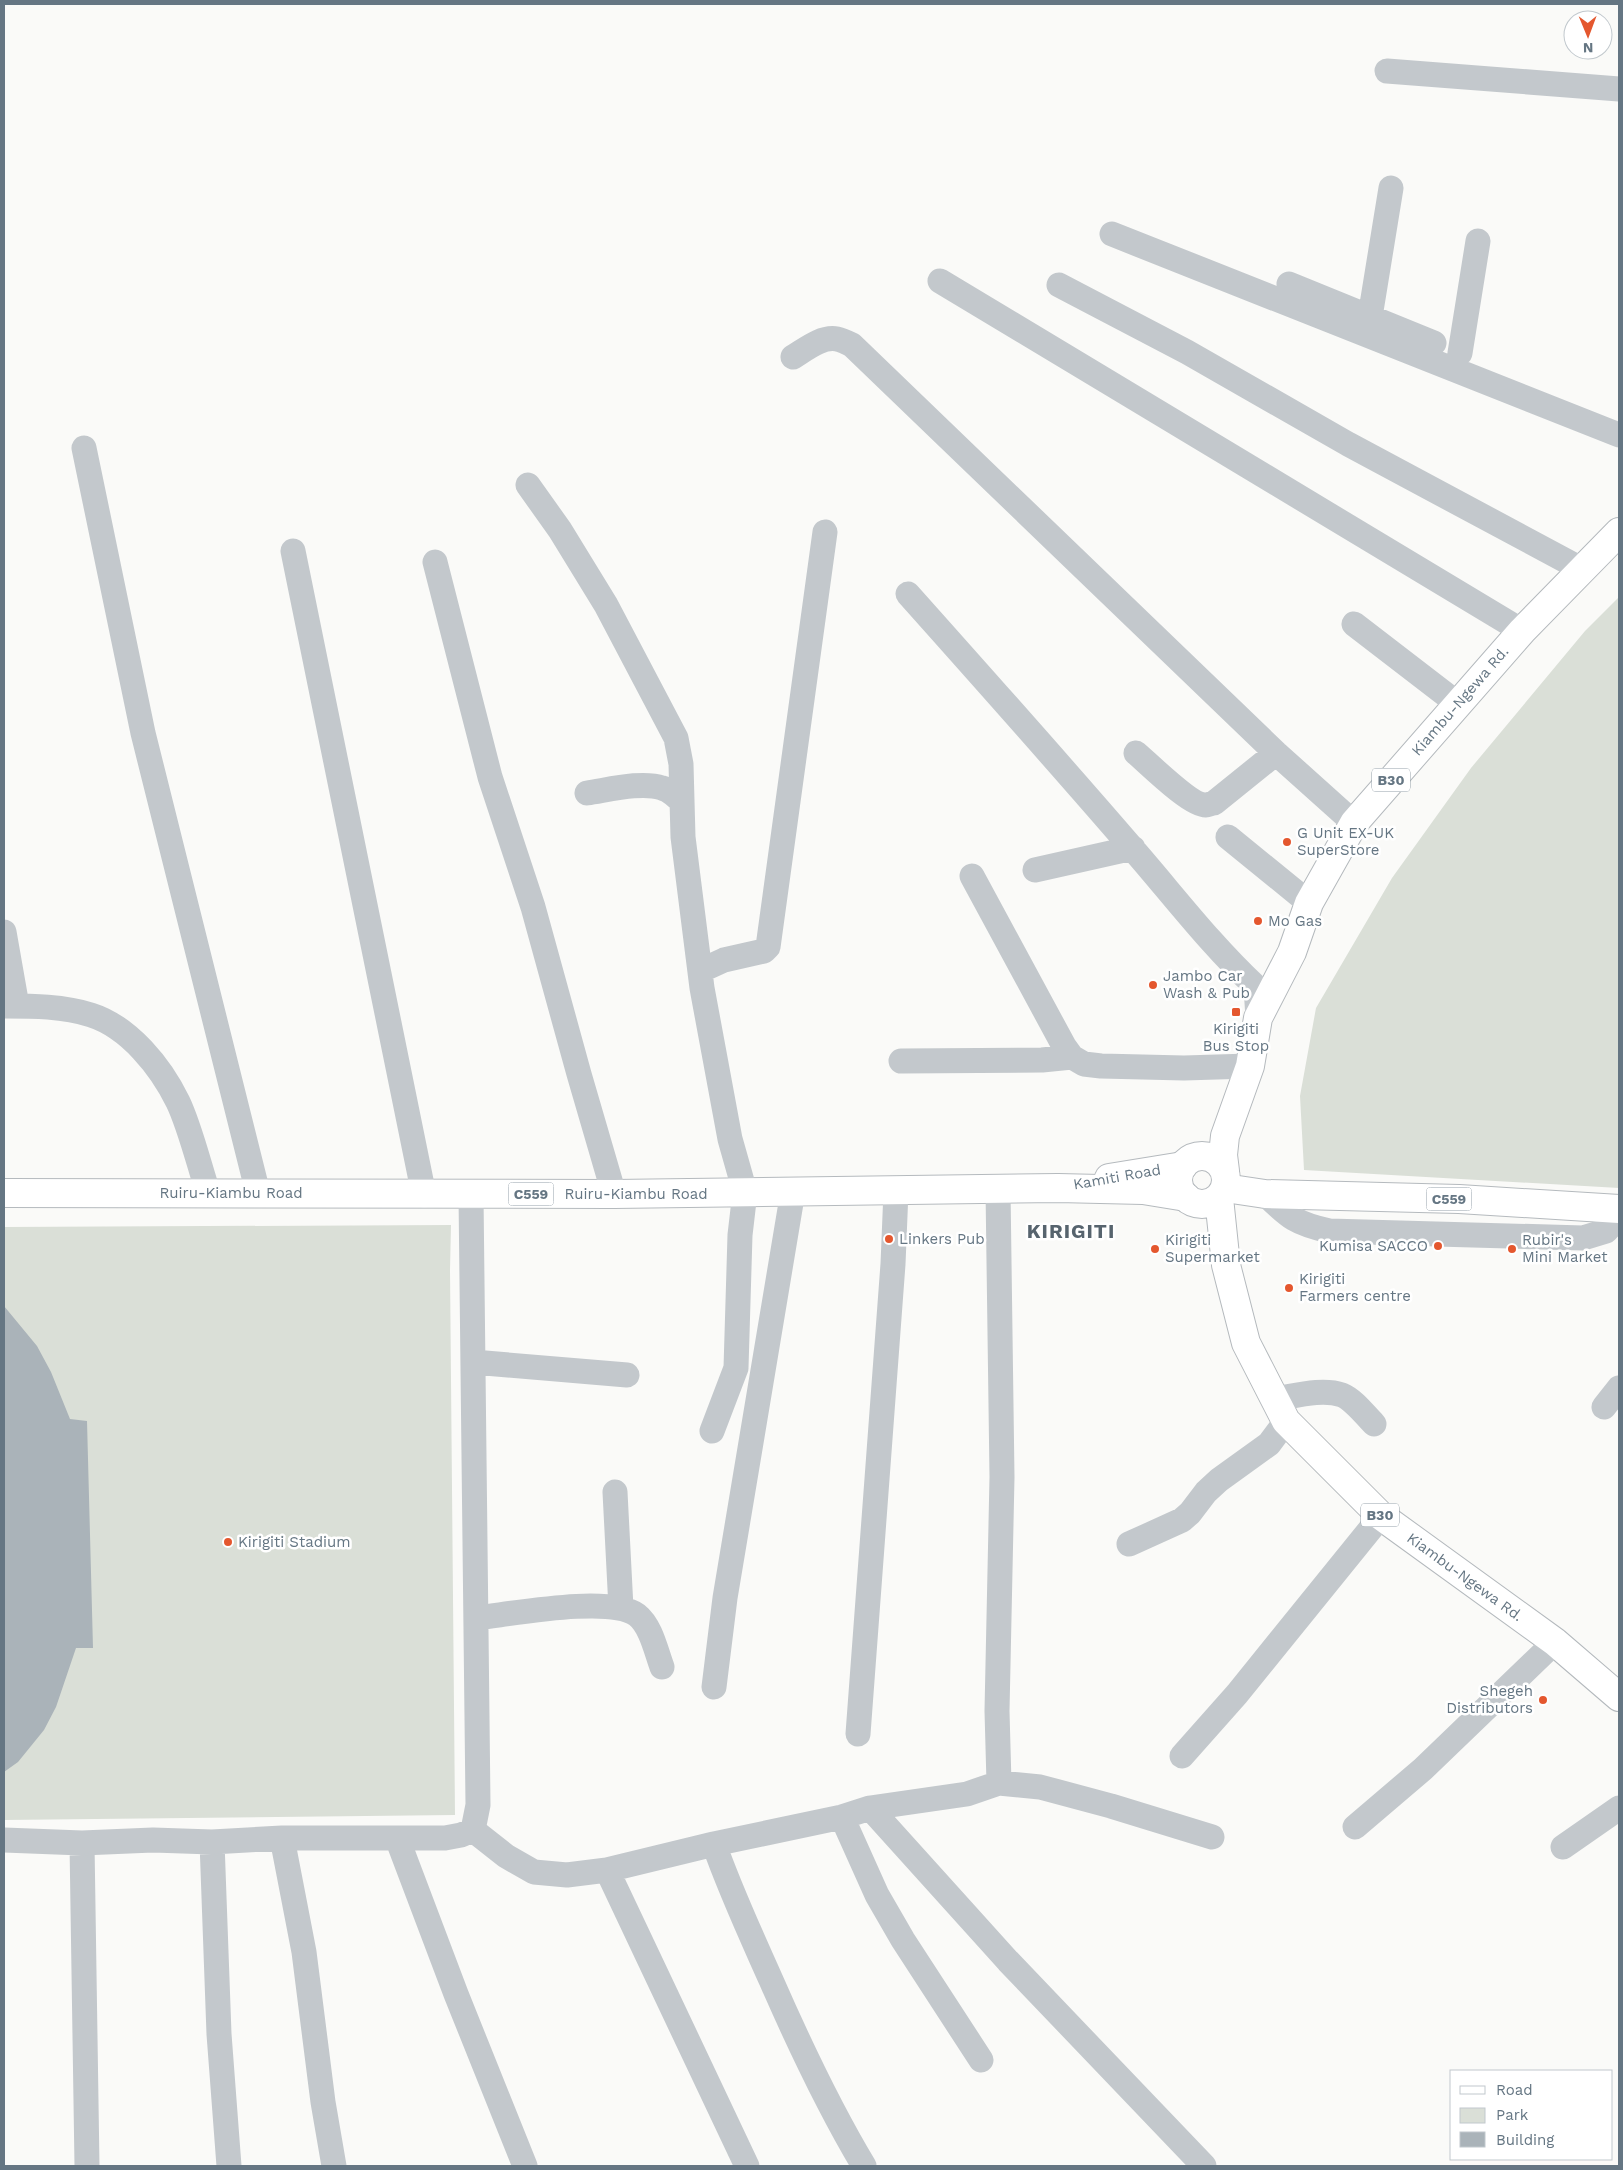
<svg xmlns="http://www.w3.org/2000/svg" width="1623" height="2170" font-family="'Work Sans',sans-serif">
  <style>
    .green { fill: #dadfd7 }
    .building { fill: #aab3b9 }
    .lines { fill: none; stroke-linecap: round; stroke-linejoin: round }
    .major-casing { stroke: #b5babe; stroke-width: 30 }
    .highway-casing { stroke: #b4b9bd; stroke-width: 30 }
    .minor { stroke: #c3c8cc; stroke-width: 25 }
    .major { stroke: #fff; stroke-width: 28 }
    .highway { stroke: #fff; stroke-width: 28 }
    .poi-dot { fill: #e4572e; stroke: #fff; stroke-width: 2 }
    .labels { text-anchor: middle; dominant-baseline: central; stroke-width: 5; stroke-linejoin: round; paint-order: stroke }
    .shield { fill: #fff; stroke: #939fa8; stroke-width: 1 }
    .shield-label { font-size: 14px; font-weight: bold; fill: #657683 }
    .street-label { font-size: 15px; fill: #657683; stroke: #fff }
    .poi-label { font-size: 15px; fill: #657683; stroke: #fff; text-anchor: start }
    .district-label { font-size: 20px; font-weight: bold; letter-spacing: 1px; fill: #57646e; stroke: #fff }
  </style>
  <rect width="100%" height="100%" fill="#fafaf8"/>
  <!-- green -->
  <path class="green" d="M1619 597V1188L1304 1170 1300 1096 1316 1008 1392 878 1471 768 1585 631Z
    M451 1225 450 1270 455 1815 4 1820V1227Z"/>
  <!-- building -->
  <path class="building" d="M4 1306 37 1346 51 1372 70 1419 87 1421 93 1648H76L56 1707 44 1730 18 1762 4 1772Z"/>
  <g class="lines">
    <defs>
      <path id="major" d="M1109 1178 1183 1166
        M1225 1188 1265 1194 1459 1199 1619 1209
        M4 1193 614 1194 1058 1188 1143 1190 1186 1197"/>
      <path id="highway" d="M1178 1180a24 24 0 1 1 48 0a24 24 0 1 1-48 0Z
        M1225 1171 1223 1155 1225 1136 1250 1066 1258 1018 1292 952 1309 903 1354 823 1522 631 1619 532
        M1219 1198 1226 1265 1246 1343 1286 1421 1381 1516 1555 1642 1619 1697"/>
    </defs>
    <!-- major casing -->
    <use href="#major" class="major-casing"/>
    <!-- highway casing -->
    <use href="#highway" class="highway-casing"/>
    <!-- minor -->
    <path class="minor" d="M1387 71 1619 89
      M1112 234 1619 435
      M940 281 1522 631
      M1289 284 1434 343
      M1059 285 1187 352 1348 444 1583 570
      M1370 317 1391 188
      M1460 353 1478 241
      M793 357C806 349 822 336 837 339 842 340 848 343 852 345L1276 753 1354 823
      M84 448 143 733 258 1193
      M528 485 560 530 606 605 676 738 681 764 683 837 702 988 730 1139 745 1192 740 1235 736 1368 712 1431
      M293 551 424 1195
      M435 562 490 777 533 907 579 1074 614 1194
      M908 594C983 678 1058 762 1132 848 1173 895 1210 944 1256 987L1258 1018
      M1354 624 1458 704
      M1136 753C1149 764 1191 806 1206 805 1208 805 1212 803 1214 803L1276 753
      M587 793C608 790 642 781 662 788 670 790 676 796 682 802
      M1228 837 1309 903
      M1035 870 1133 848
      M972 876 1064 1046 1072 1057 1084 1064 1101 1066 1184 1068 1250 1066
      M4 932 17 1006
      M700 971 724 960 764 951 768 947 825 532
      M4 1006C32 1006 64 1006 91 1015 129 1027 161 1067 178 1102 190 1127 199 1165 208 1192
      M901 1061 1042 1060 1072 1057
      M1265 1194C1290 1218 1295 1223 1329 1231L1583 1238 1606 1231 1619 1217
      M473 1362 627 1375
      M1275 1399C1295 1396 1322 1388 1342 1395 1354 1400 1365 1415 1374 1424
      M1604 1407 1619 1388
      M615 1492 621 1608
      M1129 1544 1182 1520 1190 1513 1206 1492 1219 1480 1269 1444 1286 1421
      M477 1618C512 1614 610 1595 637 1615 651 1626 656 1651 662 1667
      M714 1687 725 1598 793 1191
      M858 1734 893 1264 896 1191
      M1182 1756 1237 1694 1381 1516
      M999 1783 1040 1787 1111 1806 1212 1837
      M870 1808 1008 1961 1204 2166
      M842 1817 877 1895 903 1940 981 2060
      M1355 1827 1423 1769 1555 1642
      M473 1830 506 1856 534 1872 567 1875 607 1870 714 1844 842 1817 870 1808 967 1794 999 1783 997 1711 1002 1477 998 1189
      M282 1838 304 1952 323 2102 334 2166
      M397 1838 456 1994 525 2166
      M4 1840 82 1843 153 1840 212 1842 282 1838H445L461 1835 473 1830 478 1805 471 1195
      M212 1842 219 2034 229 2166
      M82 1843 87 2166
      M714 1844C730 1890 751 1935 771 1980 799 2044 828 2106 864 2166
      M1563 1847 1619 1808
      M607 1870 747 2166"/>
    <!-- major -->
    <use href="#major" class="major"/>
    <!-- highway -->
    <use href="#highway" class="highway"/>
  </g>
  <!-- markers -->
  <g class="poi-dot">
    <circle cx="1287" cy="842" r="5"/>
    <circle cx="1258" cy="921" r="5"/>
    <circle cx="1153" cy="985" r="5"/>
    <rect x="1231" y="1007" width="10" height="10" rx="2.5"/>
    <circle cx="889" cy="1239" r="5"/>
    <circle cx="1438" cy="1246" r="5"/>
    <circle cx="1155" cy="1249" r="5"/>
    <circle cx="1512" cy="1249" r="5"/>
    <circle cx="1289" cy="1288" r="5"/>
    <circle cx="228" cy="1542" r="5"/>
    <circle cx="1543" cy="1700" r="5"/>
  </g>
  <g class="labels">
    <!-- shield labels -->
    <g class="shield">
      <rect x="1372" y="768.5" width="38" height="23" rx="4"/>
      <rect x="508.5" y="1182.5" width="45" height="23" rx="4"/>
      <rect x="1426.5" y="1187.5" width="45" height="23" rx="4"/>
      <rect x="1361" y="1503.5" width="38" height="23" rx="4"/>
    </g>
    <g class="shield-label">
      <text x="1391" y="780">B30</text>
      <text x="531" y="1194">C559</text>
      <text x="1449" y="1199">C559</text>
      <text x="1380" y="1515">B30</text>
    </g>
    <!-- street labels -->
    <g class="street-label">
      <text transform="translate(1460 701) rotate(-49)">Kiambu-Ngewa Rd.</text>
      <text transform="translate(1117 1177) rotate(-10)">Kamiti Road</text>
      <text x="231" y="1193">Ruiru-Kiambu Road</text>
      <text x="636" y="1194">Ruiru-Kiambu Road</text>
      <text transform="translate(1465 1577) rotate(36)">Kiambu-Ngewa Rd.</text>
    </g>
    <!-- poi labels -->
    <g class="poi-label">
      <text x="1297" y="833">G Unit EX-UK<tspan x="1297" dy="17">SuperStore</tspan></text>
      <text x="1268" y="921">Mo Gas</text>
      <text x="1163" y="976">Jambo Car<tspan x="1163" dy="17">Wash &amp; Pub</tspan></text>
      <text x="1236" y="1029" text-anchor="middle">Kirigiti<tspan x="1236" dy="17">Bus Stop</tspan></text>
      <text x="899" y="1239">Linkers Pub</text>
      <text x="1165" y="1240">Kirigiti<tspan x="1165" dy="17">Supermarket</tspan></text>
      <text x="1522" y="1240">Rubir's<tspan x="1522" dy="17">Mini Market</tspan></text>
      <text x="1428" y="1246" text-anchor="end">Kumisa SACCO</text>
      <text x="1299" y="1279">Kirigiti<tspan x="1299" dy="17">Farmers centre</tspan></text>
      <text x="238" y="1542">Kirigiti Stadium</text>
      <text x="1533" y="1691" text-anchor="end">Shegeh<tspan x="1533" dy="17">Distributors</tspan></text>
    </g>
    <!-- district labels -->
    <g class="district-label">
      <text x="1071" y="1231">KIRIGITI</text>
    </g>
  </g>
  <!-- border -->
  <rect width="1623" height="2170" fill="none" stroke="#657683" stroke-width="10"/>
  <!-- legend -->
  <rect x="1450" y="2070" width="162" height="90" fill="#ffffff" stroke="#c1c8cd"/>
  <rect x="1460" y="2086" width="25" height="8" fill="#ffffff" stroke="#c1c8cd"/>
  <text x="1496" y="2095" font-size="15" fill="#657683">Road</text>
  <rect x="1460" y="2108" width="25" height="15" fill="#dadfd7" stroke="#c1c8cd"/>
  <text x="1496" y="2120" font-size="15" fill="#657683">Park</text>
  <rect x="1460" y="2132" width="25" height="15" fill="#aab3b9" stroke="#c1c8cd"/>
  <text x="1496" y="2145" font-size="15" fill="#657683">Building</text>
  <!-- north arrow -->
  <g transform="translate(1588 35) rotate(179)"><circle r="24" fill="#ffffff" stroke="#c1c8cd"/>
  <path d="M0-4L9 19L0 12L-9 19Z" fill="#e4572e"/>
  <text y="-8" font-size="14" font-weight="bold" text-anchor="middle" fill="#657683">N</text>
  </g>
</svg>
